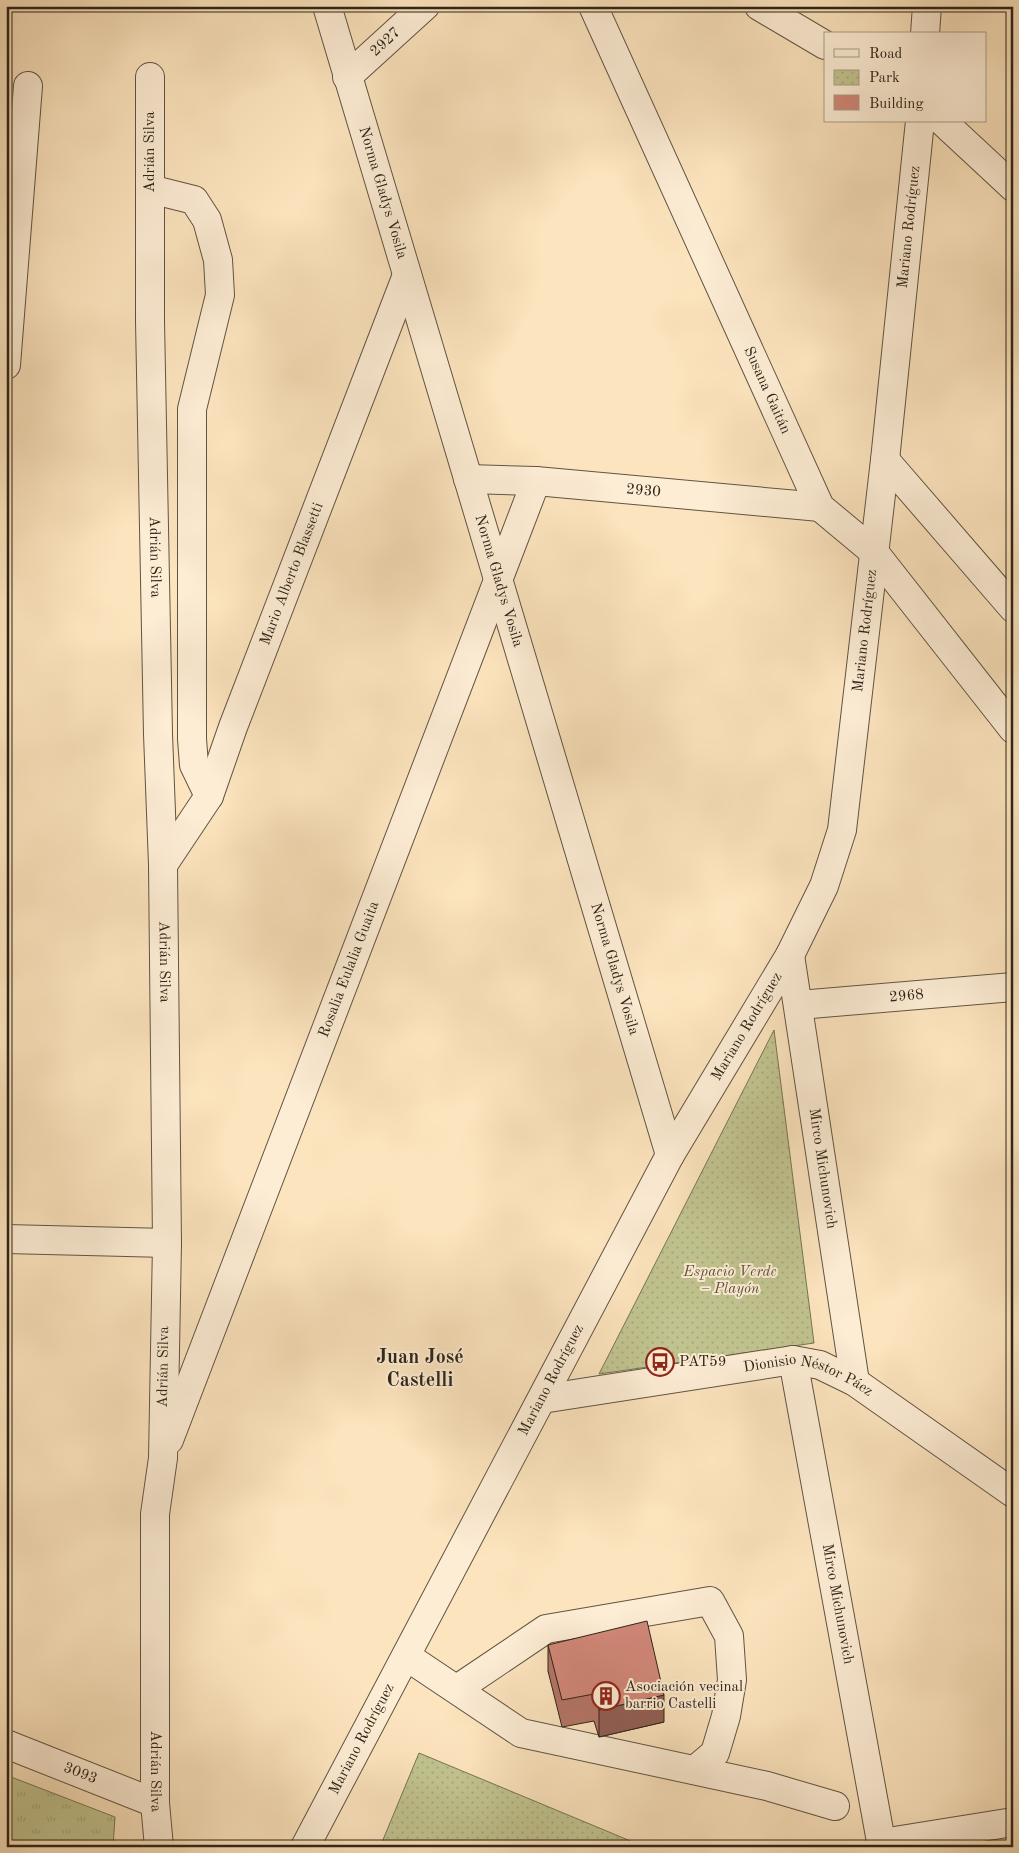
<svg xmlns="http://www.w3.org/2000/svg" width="1019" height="1853" font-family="'Old Standard TT',serif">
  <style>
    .grass { fill: url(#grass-tufts); stroke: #777454 }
    .park { fill: url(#park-dots); stroke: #777454 }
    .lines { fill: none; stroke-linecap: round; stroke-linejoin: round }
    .minor-casing { stroke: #615442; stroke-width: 30 }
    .minor { stroke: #fdedd5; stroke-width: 28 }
    .wall { fill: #b47467; stroke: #2d2418 }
    .shaded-wall { fill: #925e54; stroke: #2d2418 }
    .building { fill: #d18778; stroke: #2d2418 }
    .labels { text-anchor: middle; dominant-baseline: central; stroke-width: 4; stroke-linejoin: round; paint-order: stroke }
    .street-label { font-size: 15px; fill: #2d2418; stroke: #fdedd5 }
    .park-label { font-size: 15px; font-style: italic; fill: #59543c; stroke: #fdedd5 }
    .poi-label { font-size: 15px; fill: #2d2418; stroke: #fdedd5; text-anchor: start }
    .district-label { font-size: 20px; font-weight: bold; fill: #2d2418; stroke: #fdedd5 }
  </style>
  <defs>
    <pattern id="grass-tufts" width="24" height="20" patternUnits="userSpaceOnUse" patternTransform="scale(1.25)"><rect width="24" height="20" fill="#c1c490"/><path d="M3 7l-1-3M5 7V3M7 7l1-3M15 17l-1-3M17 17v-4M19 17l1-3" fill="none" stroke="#a6a87b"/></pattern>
    <pattern id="park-dots" width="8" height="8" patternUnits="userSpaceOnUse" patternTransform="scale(1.25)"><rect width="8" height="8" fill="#c1c490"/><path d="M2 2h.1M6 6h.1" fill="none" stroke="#a6a87b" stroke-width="1.8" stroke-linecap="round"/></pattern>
  </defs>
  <rect width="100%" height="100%" fill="#fce4be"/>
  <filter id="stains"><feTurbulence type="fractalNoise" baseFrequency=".004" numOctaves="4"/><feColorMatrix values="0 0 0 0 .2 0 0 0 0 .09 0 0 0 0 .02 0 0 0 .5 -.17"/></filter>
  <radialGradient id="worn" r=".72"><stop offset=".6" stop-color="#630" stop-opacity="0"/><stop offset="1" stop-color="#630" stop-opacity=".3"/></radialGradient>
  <!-- grass -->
  <path class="grass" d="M6 1775 115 1817 113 1847H6Z"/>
  <!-- park -->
  <path class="park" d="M774 1030 814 1343 599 1374Z
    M419 1753 645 1847H380Z"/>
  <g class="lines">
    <defs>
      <g id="minor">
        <path id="s1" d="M327 6 670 1155"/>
        <path id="s2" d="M593 6 820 507 874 552 1013 729"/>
        <path d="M759 6 825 45"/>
        <path d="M925 34 927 6"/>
        <path id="s3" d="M150 77V321L158 734 163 865 167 1243 163 1458 155 1514V1803L159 1847"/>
        <path id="s4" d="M347 77 425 6"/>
        <path d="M942 121 1013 187"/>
        <path d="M150 189 194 200 207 220 218 260 220 295 192 409V739L194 765 209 796"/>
        <path d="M6 365 28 86"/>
        <path d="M885 460 1013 608"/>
        <path id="s5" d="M468 479 536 481 820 507"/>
        <path id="s6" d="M163 865 209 796 233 727 407 275"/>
        <path id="s7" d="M790 955 855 1382"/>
        <path id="s8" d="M799 1005 1013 987"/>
        <path d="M6 1239 167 1243"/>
        <path id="s9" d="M793 1360 882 1847"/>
        <path id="s10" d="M542 1399 793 1360 820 1365 855 1382 1013 1493"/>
        <path id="s11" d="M169 1440 536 481"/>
        <path d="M406 1656 521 1733 767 1786 835 1806"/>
        <path d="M457 1689 546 1629 710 1601 729 1636 732 1680 726 1716 715 1753 695 1770"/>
        <path id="s12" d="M6 1744 155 1803"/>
        <path d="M882 1843 1013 1822"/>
        <path id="s13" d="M305 1847 670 1155 790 955 824 886 842 830 885 460 920 121"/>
      </g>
    </defs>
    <!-- minor casing -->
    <use href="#minor" class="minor-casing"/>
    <!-- minor -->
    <use href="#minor" class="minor"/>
  </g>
  <!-- wall -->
  <path class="wall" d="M548 1645 664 1722 599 1737 594 1721 562 1727 548 1671Z"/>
  <!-- shaded-wall -->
  <path class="shaded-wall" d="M664 1695V1722L599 1737V1710Z"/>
  <!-- building -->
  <path class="building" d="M647 1621 664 1695 599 1710 594 1694 562 1700 548 1645Z"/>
  <!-- icons -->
  <defs>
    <symbol id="bus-ring" viewBox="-11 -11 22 22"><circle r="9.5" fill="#fdedd5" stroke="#8f2418" stroke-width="1.5"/><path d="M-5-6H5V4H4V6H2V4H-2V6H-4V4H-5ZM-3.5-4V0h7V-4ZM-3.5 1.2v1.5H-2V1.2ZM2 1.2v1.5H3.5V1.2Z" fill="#8f2418"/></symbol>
    <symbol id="building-ring" viewBox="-11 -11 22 22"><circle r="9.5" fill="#fdedd5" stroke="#8f2418" stroke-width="1.5"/><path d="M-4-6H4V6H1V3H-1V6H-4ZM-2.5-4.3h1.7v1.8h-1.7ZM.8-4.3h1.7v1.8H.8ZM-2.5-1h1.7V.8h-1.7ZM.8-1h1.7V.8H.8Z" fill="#8f2418"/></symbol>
  </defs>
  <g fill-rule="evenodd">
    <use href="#bus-ring" x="644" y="1346" width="32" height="32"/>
    <use href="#building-ring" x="590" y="1680" width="32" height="32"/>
  </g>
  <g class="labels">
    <!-- street labels -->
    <g class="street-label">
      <text stroke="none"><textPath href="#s4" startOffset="52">2927</textPath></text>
      <text transform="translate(150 152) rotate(-90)">Adrián Silva</text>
      <text stroke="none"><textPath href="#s1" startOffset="195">Norma Gladys Vosila</textPath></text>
      <text stroke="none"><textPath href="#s13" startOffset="1758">Mariano Rodríguez</textPath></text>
      <text stroke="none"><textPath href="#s2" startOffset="422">Susana Gaitán</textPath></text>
      <text stroke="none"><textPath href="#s5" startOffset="176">2930</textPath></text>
      <text stroke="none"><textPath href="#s3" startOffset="480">Adrián Silva</textPath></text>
      <text stroke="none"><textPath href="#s6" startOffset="320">Mario Alberto Blassetti</textPath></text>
      <text stroke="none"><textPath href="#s1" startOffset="600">Norma Gladys Vosila</textPath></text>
      <text stroke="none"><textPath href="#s13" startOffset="1352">Mariano Rodríguez</textPath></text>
      <text stroke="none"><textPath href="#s3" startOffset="885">Adrián Silva</textPath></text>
      <text stroke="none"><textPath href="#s11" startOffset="504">Rosalia Eulalia Guaita</textPath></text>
      <text stroke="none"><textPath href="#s1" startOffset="1005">Norma Gladys Vosila</textPath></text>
      <text stroke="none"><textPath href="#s8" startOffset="108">2968</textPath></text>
      <text stroke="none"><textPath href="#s13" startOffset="932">Mariano Rodríguez</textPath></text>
      <text stroke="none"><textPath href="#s7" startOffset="216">Mirco Michunovich</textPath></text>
      <text transform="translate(164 1367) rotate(-89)">Adrián Silva</text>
      <text stroke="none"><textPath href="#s13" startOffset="528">Mariano Rodríguez</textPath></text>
      <text stroke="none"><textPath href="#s10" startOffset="272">Dionisio Néstor Páez</textPath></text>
      <text stroke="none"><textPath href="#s9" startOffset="248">Mirco Michunovich</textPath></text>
      <text stroke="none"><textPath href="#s13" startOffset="122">Mariano Rodríguez</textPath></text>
      <text stroke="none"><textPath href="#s3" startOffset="1695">Adrián Silva</textPath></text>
      <text stroke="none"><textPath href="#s12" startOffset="80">3093</textPath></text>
    </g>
    <!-- park labels -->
    <g class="park-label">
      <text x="730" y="1272">Espacio Verde<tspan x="730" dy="17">– Playón</tspan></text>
    </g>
    <!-- poi labels -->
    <g class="poi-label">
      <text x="679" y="1362">PAT59</text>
      <text x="625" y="1687">Asociación vecinal<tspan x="625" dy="17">barrio Castelli</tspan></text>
    </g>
    <!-- district labels -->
    <g class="district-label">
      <text x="420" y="1358">Juan José<tspan x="420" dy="23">Castelli</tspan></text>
    </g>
  </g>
  <!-- margin -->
  <rect width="1019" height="1853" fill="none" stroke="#fce4be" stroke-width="25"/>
  <rect x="8" y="8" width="1004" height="1838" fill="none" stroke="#2d2418" stroke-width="2.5"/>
  <rect x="12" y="12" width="994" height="1828" fill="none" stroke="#2d2418"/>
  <!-- legend -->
  <rect x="824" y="32" width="162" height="90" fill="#fdedd5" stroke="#aa9d89"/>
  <rect x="834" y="49" width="25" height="8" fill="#fdedd5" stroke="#aa9d89"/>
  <text x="869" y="58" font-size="15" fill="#2d2418">Road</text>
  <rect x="834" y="70" width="25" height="15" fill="url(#park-dots)" stroke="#aa9d89"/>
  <text x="869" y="82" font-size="15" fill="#2d2418">Park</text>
  <rect x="834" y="95" width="25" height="15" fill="#d18778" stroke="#aa9d89"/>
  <text x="869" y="108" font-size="15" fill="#2d2418">Building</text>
  <rect width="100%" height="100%" filter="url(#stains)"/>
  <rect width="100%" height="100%" fill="url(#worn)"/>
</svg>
